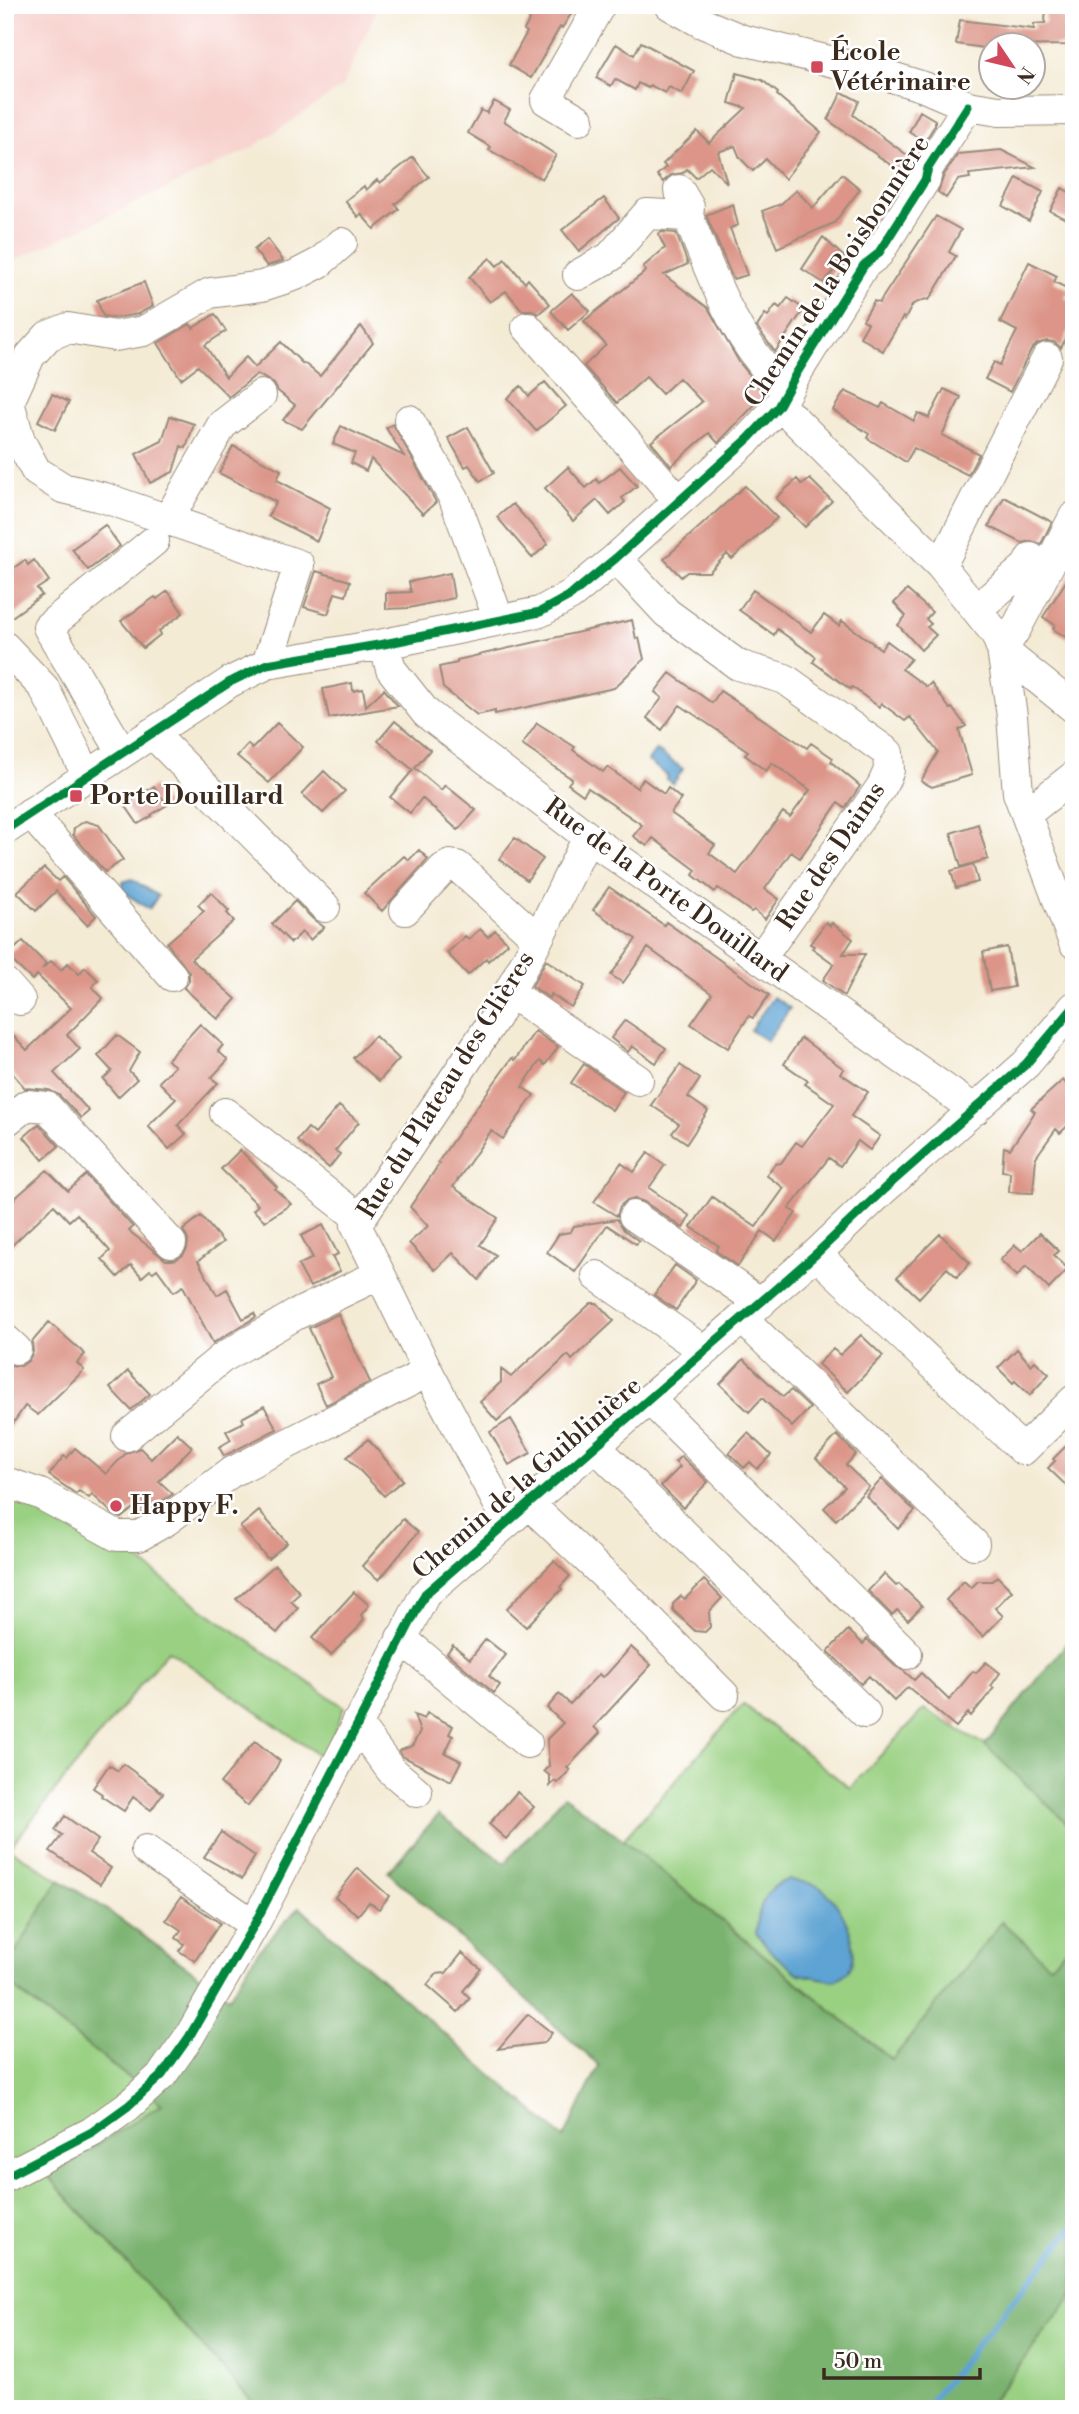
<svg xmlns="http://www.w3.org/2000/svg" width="1079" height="2414" font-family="'Libre Bodoni',serif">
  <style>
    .built { fill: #f7d0cc }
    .green { fill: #99d082; stroke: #6a7d50; stroke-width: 2 }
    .forest { fill: #7ab270; stroke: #5a6e47; stroke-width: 2 }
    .water { fill: #5da3d3; stroke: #4c6678; stroke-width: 2 }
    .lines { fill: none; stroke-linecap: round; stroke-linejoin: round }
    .stream { stroke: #5da3d3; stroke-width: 6 }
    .building { fill: #dc9588 }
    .minor-casing { stroke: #988a7a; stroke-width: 32 }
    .minor { stroke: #fff; stroke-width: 30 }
    .cycleway-casing { stroke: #fff; stroke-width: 13 }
    .cycleway { stroke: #00873e; stroke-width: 9 }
    .poi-dot { fill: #d1495b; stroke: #fff; stroke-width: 2.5 }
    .labels { text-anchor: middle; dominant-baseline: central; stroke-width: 5; stroke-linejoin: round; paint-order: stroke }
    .poi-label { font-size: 26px; font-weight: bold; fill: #3b2a1e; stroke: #fff; text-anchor: start }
    .street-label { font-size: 26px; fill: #3b2a1e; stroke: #fff }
  </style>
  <rect width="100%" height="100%" fill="#fff"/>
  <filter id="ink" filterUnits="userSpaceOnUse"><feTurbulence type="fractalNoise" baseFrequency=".0143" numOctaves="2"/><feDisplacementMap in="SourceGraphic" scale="14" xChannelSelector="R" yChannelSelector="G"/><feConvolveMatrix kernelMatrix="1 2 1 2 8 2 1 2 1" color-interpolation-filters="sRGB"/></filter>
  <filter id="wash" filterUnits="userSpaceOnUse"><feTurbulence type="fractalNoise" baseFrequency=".00686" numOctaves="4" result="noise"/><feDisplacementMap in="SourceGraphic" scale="28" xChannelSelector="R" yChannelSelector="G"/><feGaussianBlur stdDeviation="1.57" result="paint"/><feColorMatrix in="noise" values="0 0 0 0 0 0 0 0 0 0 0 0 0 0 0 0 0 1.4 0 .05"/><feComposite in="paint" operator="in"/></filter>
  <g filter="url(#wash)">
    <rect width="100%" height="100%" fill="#f4ebd5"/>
    <!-- built -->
    <path class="built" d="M5 5H379L342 87 250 149 5 265Z"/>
    <!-- green -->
    <path class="green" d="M5 1494 30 1503 140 1561 197 1605 344 1707 324 1759 168 1650 9 1848 59 1880 5 1970Z
      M743 1704 850 1788 924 1709 985 1745 1074 1830V1943L1049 1966 1002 1922 892 2060 623 1840Z
      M5 1981 162 2104 48 2176 250 2399V2409H5Z
      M1074 2294V2409H986Z"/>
    <!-- forest -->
    <path class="forest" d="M1074 1634V1830L985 1745Z
      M564 1796 623 1840 892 2060 1002 1922 1049 1965 1074 1943V2294L986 2409H250V2399L48 2176 162 2104 5 1981V1970L59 1880 97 1903 229 1997 259 1950 299 1907 564 2138 599 2066 388 1872 438 1815 505 1863Z"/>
    <!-- water -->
    <path class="water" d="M656 750 683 769 673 784 666 779 668 776 648 761Z
      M132 879 158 896 149 909 122 891 123 882Z
      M773 997 790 1008 767 1041 750 1030Z
      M789 1880C799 1882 813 1882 821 1888 840 1901 865 1950 848 1971 845 1975 839 1978 835 1981L799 1974 774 1955 756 1934C758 1910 763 1886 789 1880Z"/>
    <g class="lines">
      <!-- stream -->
      <path class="stream" d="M924 2409 1074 2226"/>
    </g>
    <g id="blocks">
      <!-- building -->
      <path class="building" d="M526 5H562L573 11 562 28 560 27 531 78 509 65 527 32 524 30 530 19Z
        M1046 5H1072L1074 45 991 46V49L956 44 960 20 1034 29V24L1045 23Z
        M641 42 694 71 682 94 669 87 665 93 650 85 648 88 638 83 635 90 615 79 611 86 596 78 616 44 634 55Z
        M737 73 762 80 778 93 777 95 821 132 785 179 766 159 753 171 740 158 735 146 718 152 727 183 710 166 696 178 687 169 683 173 671 175 663 182 657 175 666 167 663 164 697 131 709 143 746 108 729 103Z
        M842 92 859 101 853 115 911 158 902 173 828 120Z
        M494 101 510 110 504 121 556 155 542 179 489 150 491 147 468 133 481 110 487 113Z
        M920 111 935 120V125L925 141 909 132Z
        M1001 150 1035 167 969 174 970 178 958 180 946 198 938 192 944 175 958 154Z
        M413 157 429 177 395 204 399 209 374 229 361 214 358 217 345 201 364 186 366 190 377 180 380 183Z
        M842 174 860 189 834 223 777 248 762 211 781 204 796 190 813 208Z
        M1017 178 1043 192 1029 221 1003 206Z
        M1062 188 1074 195V223L1050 211Z
        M604 198 619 218 579 251 562 230Z
        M733 204 738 225 730 228 747 275 733 279 706 215Z
        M936 216 961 230 949 252 956 256 929 300 926 299 913 304 905 319 903 317 883 351 860 337 868 323 863 320 874 301 879 303Z
        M662 232 676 233 688 264 664 275 708 308 739 362 765 394 718 443 709 433 671 466 651 442 702 402 679 378 662 394 646 377 617 403 584 366 606 345 584 321 646 271 643 267 665 248 658 234Z
        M823 237 844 257 824 283 802 269Z
        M267 239 280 256 283 261 267 266 254 250Z
        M490 258 497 266 505 259 525 283 528 279 550 304 538 314 532 310H522L506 291 490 302 469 277Z
        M1029 262 1057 276 1054 282 1069 289 1065 298 1074 302V321L1061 348 1054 342 1047 341 1037 344 1031 350 1010 392 985 379 994 362 1000 365 1017 331 1000 322Z
        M144 282 153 306 138 314 115 318 103 316 97 300Z
        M572 293 590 311 568 330 551 311Z
        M788 298 804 309 775 352 757 327 765 314 768 316 776 305 780 308Z
        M215 314 226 331 205 345 226 377 246 357 255 367 281 342 303 364 304 363 320 376 361 326 373 343 302 429 283 420 295 405 278 391 274 384 257 374 229 397 198 366 181 379 158 343 190 324 193 328Z
        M545 382 566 406 536 431 507 398 521 386 529 396Z
        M944 389 961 397 942 435 979 454 968 475 914 448 906 462 867 438 869 434 833 410 845 391 880 408 883 403 914 421 918 413 929 418Z
        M52 394 69 402 55 430 38 421Z
        M170 416 194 424 186 448 181 446 173 472 150 483 136 454 162 441Z
        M393 424 436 502 423 514 371 459 366 471 351 463 355 453 333 444 341 426 404 456 386 428Z
        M468 427 494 473 480 481 469 465 465 467 448 438Z
        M233 446 281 470 277 480 330 508 317 541 268 516 276 502 219 473Z
        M568 467 586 488 596 479 599 483 620 467 637 486 622 498 625 502 610 515 597 500 573 521 545 488Z
        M797 479 802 485 810 479 832 501 805 527 776 498Z
        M745 486 777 518 732 559 727 554 709 572H687L681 577 664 559Z
        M1004 497 1052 522 1041 544 1031 541 1022 543 989 526Z
        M513 504 548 544 532 558 497 517Z
        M105 525 120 546 88 570 72 549Z
        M25 560 28 565 34 560 49 581 37 589 42 595 5 622V574Z
        M1074 569V642L1053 629 1055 625 1043 617Z
        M316 571 350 581 346 596 335 593 328 614 304 607Z
        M450 573 454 598 409 608 386 609V593L411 592 409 582Z
        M753 590 811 632 824 615 839 626 842 621 881 649 887 641 911 659 902 669 927 687 931 683 950 709 952 708 966 726 959 730 972 775 932 787 921 781 938 752 910 717 905 721 881 703 879 707 852 687 850 689 813 662 816 657 777 629 774 635 739 610Z
        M907 590 932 612 926 619 931 624 927 627 936 635 921 650 898 625 906 616 894 603Z
        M168 591 183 613 159 631 161 634 143 648 121 621 155 597 157 599Z
        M632 620 636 639 639 638 644 659 614 688 495 714V711L477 715 443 688 439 667 457 663V660Z
        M670 673 712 703 720 691 807 748 811 743 833 758 831 762 860 786 845 808 838 803 800 858 791 852 765 889 779 899 765 919 754 910 751 912 718 888 715 892 693 875 696 870 653 838 647 846 633 836 642 825 588 788 583 795 568 784 572 779 522 745 537 723 575 747 573 750 603 772 607 767 637 788 643 779 664 794 668 788 681 799 671 813 715 845 709 853 737 874 783 812 790 817 810 790 772 763 766 771 745 755 748 751 680 705 662 730 647 718 662 698 655 692Z
        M352 683 353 691 363 689 366 706 384 689 398 706 329 718 323 689Z
        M395 721 430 750 415 768 441 790 445 785 476 810 458 830 422 798 410 813 390 797 413 770 378 741Z
        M277 723 303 747 269 783 237 756 248 744 252 749Z
        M324 771 345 791 323 813 302 794Z
        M154 786 167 805 151 815 152 816 138 824 125 805Z
        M85 821 99 825 123 860 105 872 73 835 74 828Z
        M978 824 988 859 961 867 951 833Z
        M515 838 543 859 527 880 499 859Z
        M419 850 428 859 382 911 364 893 404 856 409 860Z
        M973 864 978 882 956 888 951 871Z
        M44 868 58 881 63 877 96 916 87 925 56 891 36 911 17 892Z
        M609 887 664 925 666 922 769 995 753 1018 749 1016 728 1048 691 1024 712 994 648 948 623 983 611 975 636 939 593 910Z
        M211 892 229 911 227 913 234 921 191 959 236 999 218 1019 184 988 189 981V972L167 943 204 911 198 905Z
        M295 901 313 919 324 927 310 940 302 932 291 943 272 924Z
        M826 922 830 926 832 923 853 939 843 954H865L844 996 823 980 834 964 812 948 814 946 810 944Z
        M480 929 488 937 495 930 508 943 488 961 486 958 468 975 447 953 465 936 469 939Z
        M23 941 46 964 42 969 51 961 61 970 68 963 79 974 85 967 98 980 92 987 103 998 67 1035 80 1049 54 1073 89 1111 81 1118 59 1095 49 1090 25 1088 5 1065V1027L27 1050 71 1008 37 975 32 980 7 956Z
        M1007 947 1014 987 990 991 983 952Z
        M546 960 585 986 571 1007 551 994 549 998 532 986Z
        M625 1020 666 1048 656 1063 632 1046 628 1052 611 1038Z
        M200 1024 223 1045 218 1051 228 1060 211 1078 218 1083 178 1125 186 1134 169 1149 148 1126 176 1099 159 1082 175 1066 167 1060Z
        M535 1031 558 1047 545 1065 540 1061 522 1087 534 1095 503 1139 491 1131 453 1187 498 1218 480 1245 496 1255 479 1280 453 1253 435 1270 409 1243 428 1226 410 1207 440 1163 438 1162 460 1130 512 1058 515 1060Z
        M117 1035 140 1052 129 1071 137 1079 118 1097 103 1079 112 1071 98 1056Z
        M375 1036 399 1059 379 1081 353 1058Z
        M801 1038 844 1069 840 1073 868 1092 851 1116 880 1136 870 1150 858 1141 840 1166 829 1158 789 1209 796 1213 776 1241 762 1231 738 1266 716 1251 719 1246 691 1227 712 1197 756 1227 784 1188 766 1175 775 1164 781 1163 796 1142 802 1146 834 1104 805 1084 808 1081 784 1064Z
        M584 1064 624 1092 612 1110 571 1083Z
        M680 1065 700 1079 688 1097 708 1111 687 1143 672 1133 679 1124 651 1105Z
        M1074 1077V1120L1060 1133 1056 1129 1036 1157 1033 1193 1009 1192 1010 1172 1002 1171 1004 1147 1010 1149 1035 1112 1031 1109 1063 1080 1066 1084Z
        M339 1106 359 1122 335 1151 340 1154 329 1168 297 1141 308 1128 315 1134Z
        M39 1124 59 1146 43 1160 24 1137Z
        M240 1150 277 1187 275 1189 291 1204 265 1221 253 1210 258 1205 221 1169Z
        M648 1153 665 1165 649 1188 690 1216 683 1228 644 1202 636 1199 627 1200 620 1206 617 1216 594 1202 621 1163 634 1172Z
        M47 1170 68 1191 86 1175 133 1227 129 1231 166 1260H175L183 1255 187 1249 188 1240 183 1230 201 1216 223 1242 198 1261 217 1295 227 1289 243 1319 254 1313 256 1317 213 1343 183 1286 174 1292 157 1269 153 1272 150 1270 142 1277 131 1265 118 1277 102 1259 110 1251 77 1214 69 1221 54 1205 5 1252V1207Z
        M617 1219 624 1230 639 1241 636 1244 607 1225 575 1272 547 1252 559 1234 570 1232 574 1226Z
        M323 1225 338 1254 332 1257 340 1271 310 1287 298 1265 313 1258 301 1236Z
        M1040 1233 1059 1251 1054 1255 1068 1269 1049 1289 1026 1266 1017 1276 1000 1260 1015 1245 1022 1251Z
        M940 1234 970 1263 957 1277 947 1268 919 1298 897 1277Z
        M675 1265 696 1280 676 1310 654 1295Z
        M591 1303H597L614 1321 572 1360 568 1355 497 1421 480 1402 501 1382V1369L511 1377Z
        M338 1314 370 1382 326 1405 316 1384 331 1377 309 1328Z
        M49 1322 85 1354 77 1363 84 1370 38 1415 25 1406 5 1435V1368L9 1365 21 1366 28 1361 33 1352 32 1342Z
        M861 1335 883 1356 848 1392 818 1364 833 1349 840 1355Z
        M1017 1349 1031 1365 1035 1361 1049 1374 1030 1395 1015 1381 1013 1383 998 1368Z
        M744 1359 783 1397 791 1390 810 1408 792 1427 762 1398 749 1412 720 1384Z
        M128 1371 150 1394 131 1410 110 1388Z
        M264 1406 277 1429 224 1456 219 1447 231 1440 226 1431 244 1422 242 1418Z
        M511 1419 531 1453 509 1465 490 1432Z
        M177 1433 192 1447 159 1481 173 1494 142 1514 135 1507 121 1518 113 1514 92 1494 89 1498 79 1491 76 1494 49 1475 64 1456 67 1458 75 1448 106 1474 126 1453 140 1448 151 1459Z
        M748 1433 771 1455 757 1469 750 1462 744 1468 729 1453Z
        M837 1435 856 1454 846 1465 869 1487 836 1520 824 1508 845 1487 816 1458Z
        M1074 1438V1493L1048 1468 1055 1461 1053 1459Z
        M368 1439 403 1480 384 1496 347 1457Z
        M681 1456 708 1482 683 1508 661 1486 680 1467 675 1462Z
        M882 1479 915 1511 898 1529 866 1496Z
        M259 1511 287 1543 268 1559 240 1527Z
        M403 1519 418 1532 379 1580 362 1566Z
        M554 1561 570 1576 560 1587 562 1589 526 1627 506 1609Z
        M275 1565 300 1593 291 1601 298 1608 277 1633 236 1599Z
        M884 1574 896 1586 899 1584 922 1606 908 1620 897 1610 892 1615 868 1591Z
        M997 1576 1012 1591 995 1608 1003 1616 983 1637 946 1600 964 1581 971 1588 978 1581H992Z
        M704 1580 722 1598 709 1612 710 1627 705 1632 695 1631 673 1610V1604L681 1596 685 1599Z
        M354 1592 369 1605 361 1615 364 1619 357 1629 331 1655 312 1638Z
        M848 1630 863 1644 867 1639 895 1666 904 1671 914 1680 921 1673 949 1700 973 1671 976 1673 986 1662 1000 1673 991 1686 994 1688 971 1716 968 1713 956 1727 908 1687 894 1701 869 1676 861 1684 828 1651Z
        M486 1639 506 1655 489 1676 500 1685 494 1693 447 1653 453 1645 470 1659Z
        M631 1647 651 1665 594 1727 600 1733 567 1768 570 1770 558 1783 555 1781 550 1786V1776L544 1771 549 1766 547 1739 563 1723 547 1708 559 1694 570 1704 599 1674 602 1677 606 1675Z
        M427 1713 453 1726 449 1734 453 1736 445 1753 461 1761 451 1781 402 1756 399 1751 412 1746 420 1732 414 1715 424 1719Z
        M255 1741 280 1761 268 1781 248 1806 220 1783Z
        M123 1764 163 1793 151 1810 133 1797 124 1811 101 1796 102 1794 93 1788 109 1765 118 1771Z
        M517 1792 534 1807 506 1839 489 1824Z
        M65 1816 98 1840 89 1853 111 1868 100 1884 50 1851 62 1835 55 1830Z
        M221 1832 255 1856 242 1879 204 1857Z
        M358 1868 389 1896 379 1909 369 1902 358 1915 335 1897Z
        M181 1897 220 1923 195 1961 179 1951 184 1944 176 1938 181 1930 166 1920Z
        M462 1953 481 1969 463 1991 470 1998 458 2012 427 1985 436 1974 446 1973Z
        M528 2014 552 2033 544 2043 498 2049Z"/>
    </g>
  </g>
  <g filter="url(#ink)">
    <use href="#blocks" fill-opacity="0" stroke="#988a7a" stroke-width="2"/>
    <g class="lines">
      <defs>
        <path id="minor" d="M670 5 702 23 743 40 879 73 924 87 968 106 999 111 1074 110
          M579 120 546 100 600 5
          M679 190 689 207 688 216
          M578 275 610 257 647 214 688 216C713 279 736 344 787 391
          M527 327 678 500
          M778 407 793 418 941 566 996 634 1002 650 1012 716 1018 793 1074 943
          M409 420 454 498 499 620
          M1074 517 1017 627 1002 650 1074 708
          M168 520 222 425 261 395
          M616 558 667 613 738 665 785 679 888 753 889 770 882 786 761 958
          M941 566 1047 358
          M977 609 1026 567 1031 558
          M384 644 391 669 426 713 588 837 975 1110
          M5 647 44 688 87 775
          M267 664 299 565 105 498 63 488 36 471 20 441 9 402 30 356 48 336 68 328 115 336 144 331 210 293 262 286 296 275 319 263 342 243
          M152 733 325 907
          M122 752 48 627 154 541
          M30 813 172 976
          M1026 814 1074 776
          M5 830 230 682 267 664 384 644 540 612 571 595 616 558 749 438 778 407 796 374 864 265 878 254 925 180 928 168 968 106
          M405 910 443 869 450 865 457 866 538 939
          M5 983 20 1000
          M509 992 638 1080
          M225 1113 360 1219
          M5 1122 27 1105 47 1107 171 1243
          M634 1216 761 1303
          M816 1254 1023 1450 1074 1400
          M597 1276 704 1351
          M743 1319 974 1544
          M5 1339 16 1349
          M649 1399 907 1654
          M127 1436 222 1358 295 1315 380 1274
          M596 1447 865 1713
          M5 1482 40 1494 117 1536H139L167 1520 230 1473 428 1372
          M528 1503 616 1586 724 1695
          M507 1520 428 1372 356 1225 495 1018 540 935 588 837
          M401 1638 527 1743
          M356 1723 391 1770 417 1792
          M146 1850 254 1925
          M5 2177 92 2132 128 2106 162 2075 189 2037 254 1925 425 1594 816 1254 884 1189 1026 1064 1074 1007"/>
      </defs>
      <!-- minor casing -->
      <use href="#minor" class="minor-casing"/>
      <!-- minor -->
      <use href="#minor" class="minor"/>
      <defs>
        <path id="cycleway" d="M5 830 230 682 267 664 384 644 540 612 571 595 616 558 749 438 778 407 796 374 864 265 878 254 925 180 928 168 968 106
          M5 2177 92 2132 128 2106 162 2075 189 2037 254 1925 425 1594 816 1254 884 1189 1026 1064 1074 1007"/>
      </defs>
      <!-- cycleway casing -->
      <use href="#cycleway" class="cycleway-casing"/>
      <!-- cycleway -->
      <use href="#cycleway" class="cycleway"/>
    </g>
  </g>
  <!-- markers -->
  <g class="poi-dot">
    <rect x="810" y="60" width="14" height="14" rx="3.5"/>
    <rect x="69" y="789" width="14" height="14" rx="3.5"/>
    <circle cx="116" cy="1506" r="7"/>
  </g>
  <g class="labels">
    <!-- poi labels -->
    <g class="poi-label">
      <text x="831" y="52">École<tspan x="831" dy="30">Vétérinaire</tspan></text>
      <text x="90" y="796">Porte Douillard</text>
      <text x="130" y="1506">Happy F.</text>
    </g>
    <!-- street labels -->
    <g class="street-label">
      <text transform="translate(837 271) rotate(-57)">Chemin de la Boisbonnière</text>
      <text transform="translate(831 856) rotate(-56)">Rue des Daims</text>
      <text transform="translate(666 890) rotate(36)">Rue de la Porte Douillard</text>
      <text transform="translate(446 1085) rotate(-58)">Rue du Plateau des Glières</text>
      <text transform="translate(527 1478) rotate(-41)">Chemin de la Guiblinière</text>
    </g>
  </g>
  <!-- margin -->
  <rect width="1079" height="2414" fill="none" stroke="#fff" stroke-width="28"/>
  <!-- north arrow -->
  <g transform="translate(1012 66) rotate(125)"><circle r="33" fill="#ffffff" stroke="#b1aaa5" stroke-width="2"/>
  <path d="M0-5L12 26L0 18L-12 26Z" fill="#d1495b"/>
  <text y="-10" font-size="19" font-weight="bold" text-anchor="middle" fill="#3b2a1e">N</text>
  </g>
  <!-- scale -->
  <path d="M824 2368v10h156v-10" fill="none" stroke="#3b2a1e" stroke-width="3.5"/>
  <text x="834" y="2368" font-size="21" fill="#3b2a1e" stroke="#ffffff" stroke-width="5" paint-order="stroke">50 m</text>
</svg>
